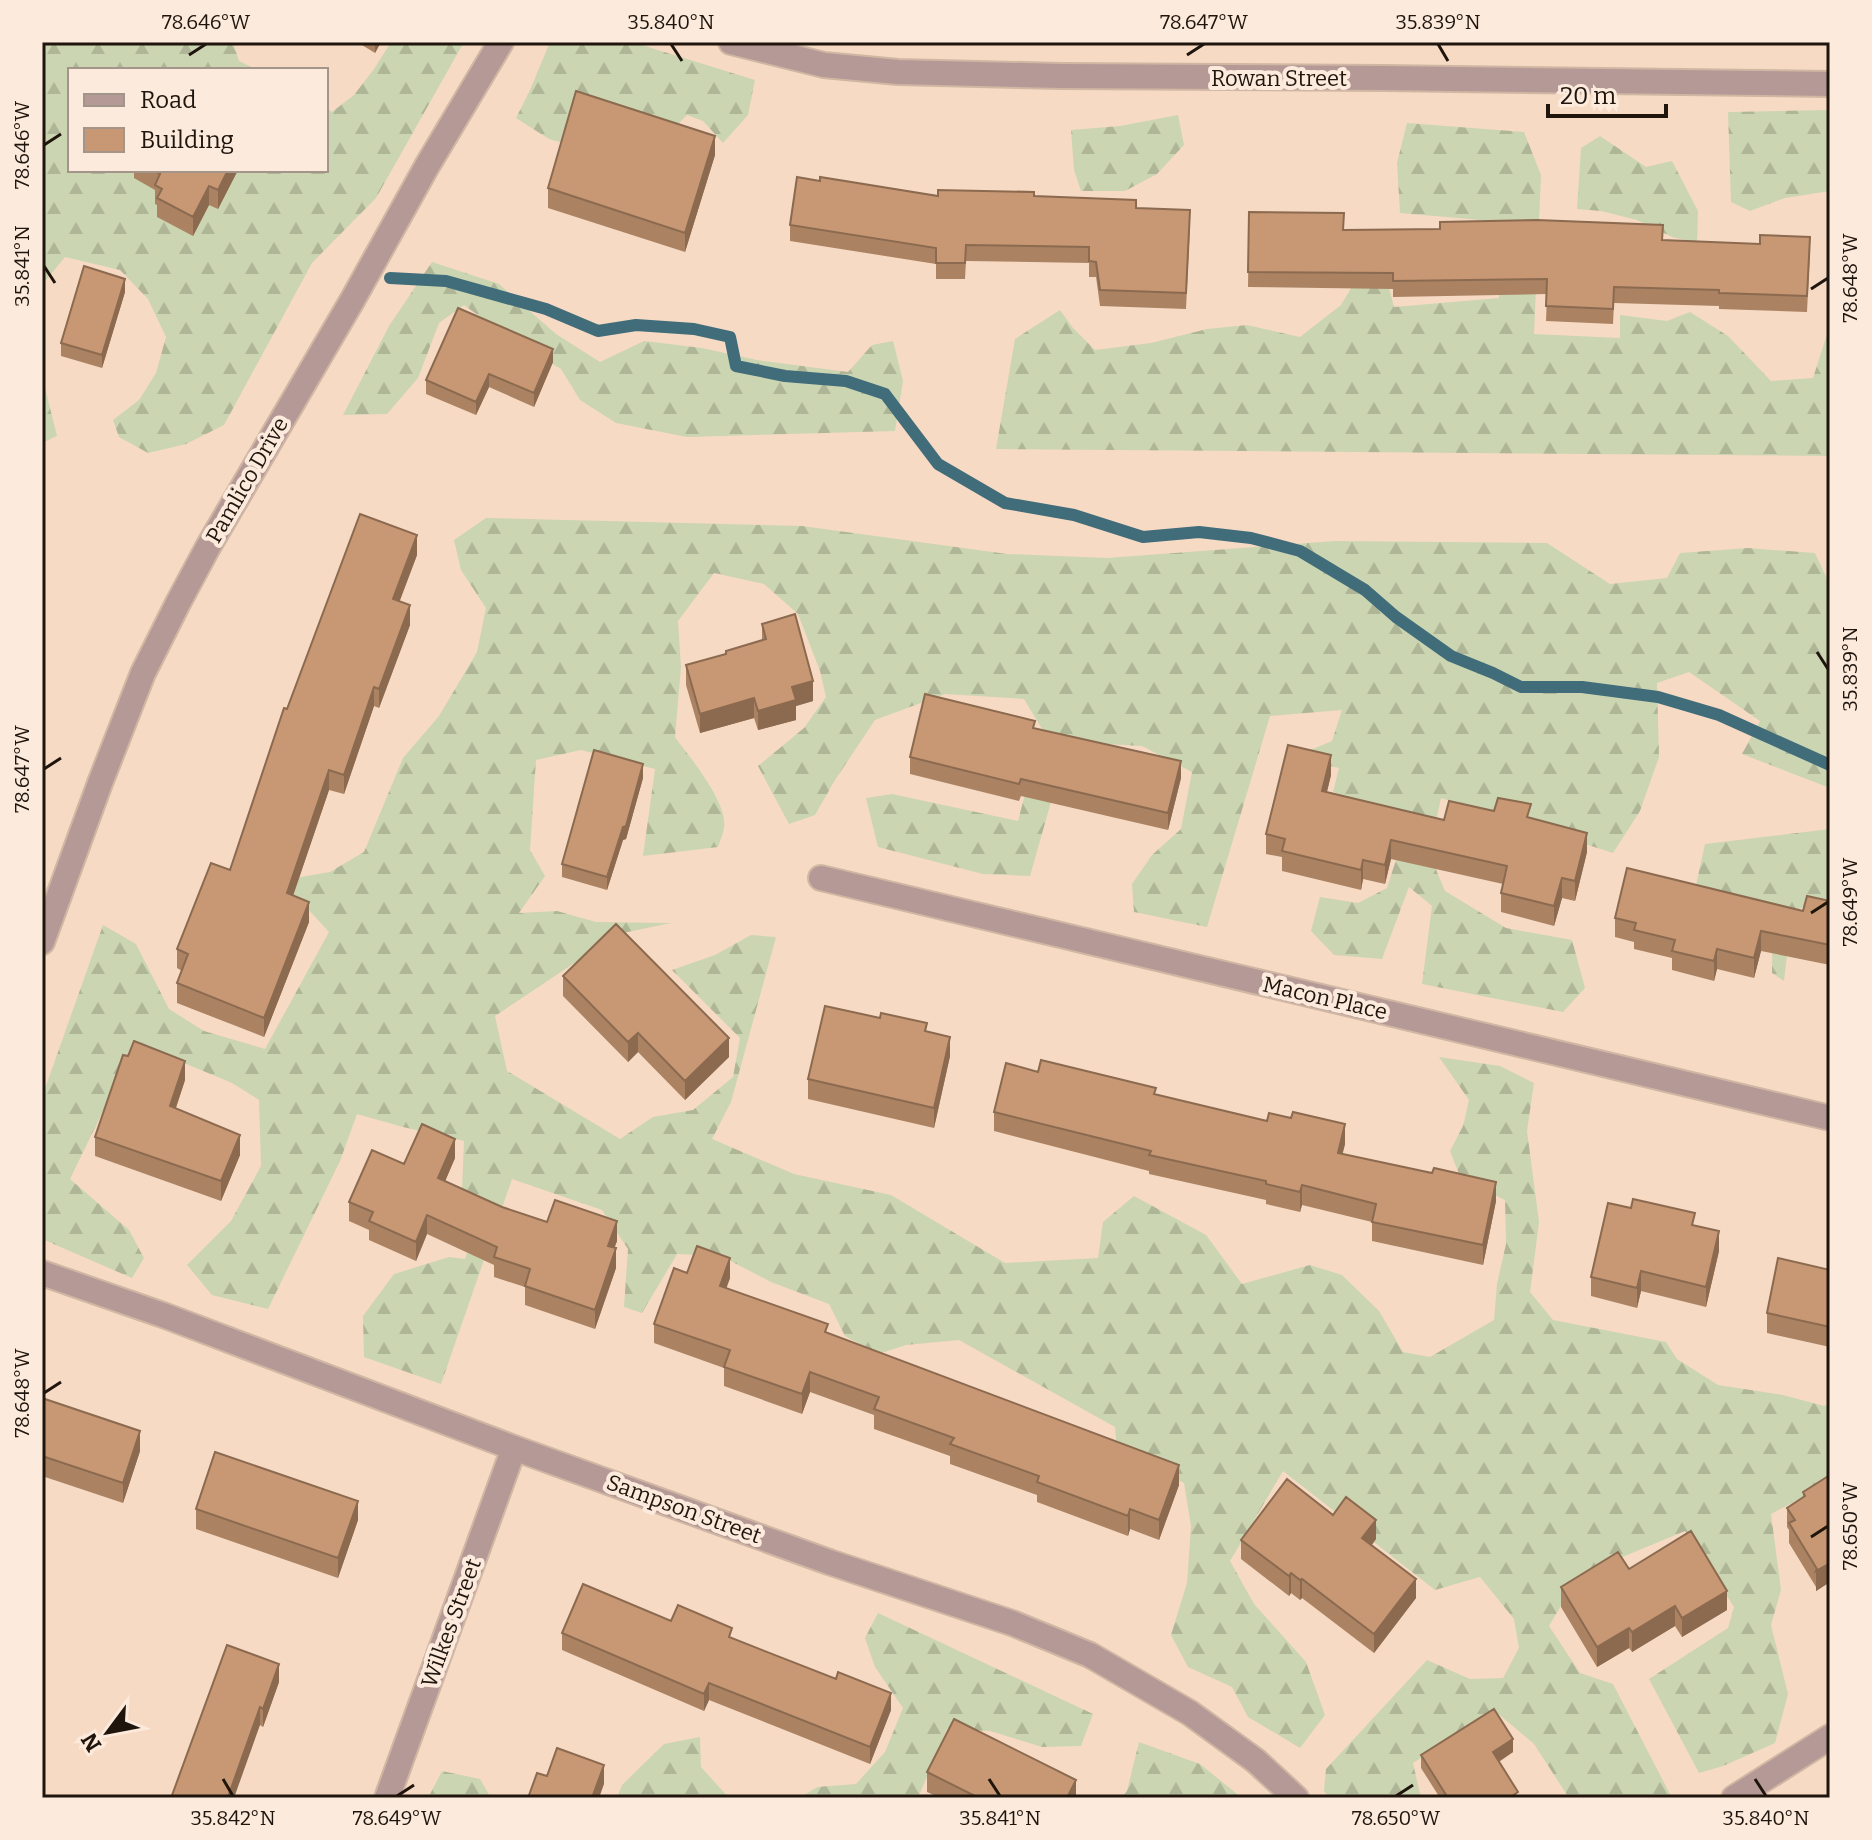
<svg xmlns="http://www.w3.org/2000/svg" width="1872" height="1840" font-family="Bitter,serif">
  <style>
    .forest { fill: url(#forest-firs) }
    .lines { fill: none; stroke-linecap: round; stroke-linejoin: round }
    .stream { stroke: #416c7a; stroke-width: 12 }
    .minor-casing { stroke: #d0b7a3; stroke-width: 28 }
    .minor { stroke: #b59996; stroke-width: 24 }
    .wall { fill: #ab8363 }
    .shaded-wall { fill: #8b6a50 }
    .building { fill: #c79873; stroke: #8b6a50; stroke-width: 2 }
    .ticks { fill: none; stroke: #1f150d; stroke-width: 3 }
    .labels { text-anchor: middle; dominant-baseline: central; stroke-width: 8; stroke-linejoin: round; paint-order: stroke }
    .street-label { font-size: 22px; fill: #1f150d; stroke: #fceadd }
    .neatline { fill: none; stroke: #1f150d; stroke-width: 3 }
    .ticks-label { font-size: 20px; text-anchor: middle; fill: #1f150d }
  </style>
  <defs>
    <pattern id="forest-firs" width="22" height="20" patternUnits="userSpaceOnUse" patternTransform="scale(2)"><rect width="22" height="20" fill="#cbd5b1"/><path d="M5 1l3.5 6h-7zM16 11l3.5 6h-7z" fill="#aeb697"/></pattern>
  </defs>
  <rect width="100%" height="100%" fill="#f7dac4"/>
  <!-- forest -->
  <path class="forest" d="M42 42H233L239 61 257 70H70V170H326V108L332 112 354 95 374 69 391 42H464L376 198 312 263 224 425 186 444 148 453 119 437 113 420 139 400 156 373 166 337 148 299 120 270 65 257 42 285Z
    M550 42H632L755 80 748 115 723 143 703 121 687 115 670 132 590 151 549 139 516 118 530 90Z
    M1830 110V191L1785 198 1750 211 1731 202 1728 112Z
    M1178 115 1184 145 1157 174 1125 191H1081L1074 170 1071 130 1120 126Z
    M1407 123 1524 132 1541 175 1534 334 1620 338V315L1667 321 1690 312 1728 336 1771 381 1813 378 1830 325V456L996 449 1015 339 1060 310 1073 328 1095 350 1151 343 1207 329 1247 325 1300 337 1341 305 1360 273 1380 254 1394 307 1499 298 1503 222 1400 213 1397 163Z
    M1600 136 1646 167 1672 161 1698 211 1697 243 1672 237 1637 220 1601 211 1577 209 1581 148Z
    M432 262 499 284 556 334 600 362 644 341 702 348 757 360 848 372 872 345 893 341 903 381 895 431 687 437 616 423 580 400 561 369 516 343 464 305 439 323 418 378 387 414 343 415 389 326Z
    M42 386 45 388 57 436 42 443Z
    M486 518 802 526 1007 554 1107 558 1335 541 1547 543 1610 584 1667 578 1680 553 1748 548 1815 553 1830 585V788L1742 754 1760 721 1689 672 1657 683 1659 757 1640 811 1613 853 1441 798 1429 853 1445 891 1506 928 1572 940 1585 988 1563 1012 1422 984 1432 906 1409 887 1382 959 1334 955 1311 931 1320 897 1358 903 1387 888 1405 831 1385 810 1333 792 1339 768 1291 758 1332 741 1342 710 1270 716 1207 927 1134 912 1132 884 1152 855 1181 829 1192 772 1142 746 1068 742 1030 876 983 874 878 847 866 798 892 794 1018 821 1042 729 1024 699 945 694 875 720 835 780 815 815 789 824 758 766 804 728 826 697 820 671 798 614 764 584 714 573 678 621 681 667 675 737C690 758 728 802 724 828 723 834 720 841 718 847L643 856 655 769 581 750 536 760 530 850 545 876 519 913 557 911 596 922 671 923 618 934 495 1016 507 1071 620 1139 653 1117 693 1110 733 1077 740 1038 672 970 715 955 751 935 776 937 731 1102 712 1139 794 1174 891 1195 1005 1263 1098 1258 1103 1222 1134 1196 1206 1235 1242 1284 1310 1265 1342 1275 1379 1311 1403 1352 1430 1357 1494 1320 1497 1284 1506 1244 1505 1200 1461 1179 1450 1151 1463 1126 1469 1100 1439 1057 1500 1066 1534 1083 1527 1131 1539 1222 1530 1292 1553 1320 1666 1342 1677 1359 1718 1385 1783 1395 1824 1406 1830 1404V1483L1771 1514 1781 1590 1771 1625 1788 1694 1775 1743 1723 1766 1699 1773 1649 1679 1728 1628 1734 1607 1685 1531 1579 1575 1549 1626 1580 1673 1613 1684 1672 1798H1569L1534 1744 1495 1711 1413 1763 1421 1798H1329L1324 1791 1326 1769 1427 1660 1470 1679 1503 1678 1519 1648 1514 1619 1480 1577 1435 1590 1283 1471 1230 1561 1254 1604 1306 1662 1325 1715 1300 1748 1248 1717 1232 1687 1188 1667 1171 1635 1187 1583 1191 1526 1184 1483 1117 1450 1115 1427 959 1340 906 1345 878 1354 845 1336 829 1304 771 1282 721 1256 677 1254 642 1313 624 1307 628 1249 602 1210 512 1179 441 1384 364 1357 363 1316 394 1274 449 1257 465 1259 480 1213 462 1190 464 1141 403 1127 357 1114 340 1161 268 1309 212 1295 187 1265 231 1221 261 1166 259 1100 232 1083 136 1043 70 1179 129 1230 144 1258 132 1278 42 1239V1097L103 925 136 944 169 1009 204 1031 265 1049 329 932 307 908 282 889 295 878 330 872 364 852 403 758 439 716 477 652 486 608 461 570 454 540Z
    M1830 829V900H1820L1792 912 1784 981 1772 973 1773 905 1696 885 1705 844Z
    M878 1613 1093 1714 1081 1746 1042 1747 990 1731 947 1729 918 1798H800L817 1787 856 1784 885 1752 903 1708 875 1667 865 1638Z
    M700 1737 701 1767 729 1798H617L622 1785 664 1744Z
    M1139 1742 1200 1764 1242 1798H1120L1127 1791Z
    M442 1771 480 1779 491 1798H428Z"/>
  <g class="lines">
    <!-- stream -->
    <path class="stream" d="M390 278 446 281 546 309 598 331 636 325 694 329 730 337 736 366 785 376 846 381 885 394 938 464 1005 503 1074 515 1143 537 1199 532 1251 538 1300 551 1365 590 1396 617 1451 656 1493 673 1521 687H1582L1658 697 1719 715 1830 765"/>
    <defs>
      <path id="minor" d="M731 42 824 65 898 72 1062 76 1384 78 1830 84
        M821 878 1830 1118
        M42 942 100 783 143 673 178 603 208 547 353 299 427 166 501 42
        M42 1273 163 1315 514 1448 829 1562 1012 1623 1090 1655 1190 1713 1256 1761 1296 1798
        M387 1798 514 1448
        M1734 1798 1830 1737"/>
    </defs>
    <!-- minor casing -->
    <use href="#minor" class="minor-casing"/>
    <!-- minor -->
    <use href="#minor" class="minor"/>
  </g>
  <!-- wall -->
  <path class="wall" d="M357 42H381L375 53Z
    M715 155 685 252 548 208V188Z
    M134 170H238L218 209 209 205 193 236 157 217V205L155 204V190L134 178Z
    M938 196H1034L1136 208 1190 226 1186 309 1100 306 1096 277H1089V263L966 261 965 279H936V264L790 241V225Z
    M1249 212 1343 230 1663 240 1810 253 1807 312 1719 309V306L1614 303 1613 324 1546 321 1547 294 1393 297V289L1248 287Z
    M125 292 102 368 61 356V343Z
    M553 362 534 407 489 387 476 415 426 394V380Z
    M417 555 399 602 410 625 379 708 374 706 344 794 329 790 293 896 309 922 264 1037 177 1003V983L182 971 177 968V949L230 870 287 709Z
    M762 624 813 701 796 706V720L758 730 754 718 700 733 686 685V665L726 654 762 640Z
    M1035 728 1181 778 1168 830 1021 796 1019 801 910 774V757Z
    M1331 775 1327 792 1444 820 1531 818 1587 852 1575 901 1562 898 1554 926 1501 912V893L1503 884 1391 859 1385 884 1363 879 1361 890 1282 871V857L1266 854V834Z
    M643 778 626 839 623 840 607 890 562 877V864Z
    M1830 901V965L1761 951 1754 978 1717 969 1714 981 1672 970V958L1634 949V942L1615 937V918L1803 911Z
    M563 976 729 1057 685 1100 638 1052 628 1062 563 996Z
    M927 1031 950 1056 934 1128 808 1099V1079Z
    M1038 1072 1156 1094 1345 1144 1342 1154 1496 1201 1483 1265 1372 1241V1222L1302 1205 1300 1212 1266 1204V1200L1149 1174V1171L994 1131V1112Z
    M185 1080 176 1108 240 1155 221 1201 95 1156V1137Z
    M455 1158 445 1181 502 1207 547 1222 617 1241 614 1248 616 1268 595 1329 525 1305V1287L494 1277V1265L427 1234 416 1261 369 1240V1230L349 1221V1202L404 1164Z
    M1695 1226 1719 1251 1706 1307 1641 1291 1637 1308 1591 1296V1277Z
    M1830 1270V1347L1767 1333V1313Z
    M687 1273 730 1278 726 1288 1179 1485 1159 1540 1130 1529 1128 1536 1037 1502V1495L950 1464V1456L874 1429V1415L810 1392 802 1414 724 1386V1368L654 1343V1324Z
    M42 1398 140 1451 123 1503 42 1476Z
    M1830 1475V1582L1816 1591V1587L1789 1543V1530L1787 1527V1508L1803 1498V1492Z
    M196 1509 358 1520 338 1578 196 1529Z
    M1333 1515 1376 1539 1372 1545 1416 1598 1374 1653 1302 1598 1300 1600 1291 1593 1289 1596 1241 1559V1540Z
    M1629 1569 1727 1610 1682 1637 1675 1626 1632 1652 1629 1648 1597 1667 1561 1607V1587Z
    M671 1621 732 1638 891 1710 870 1764 709 1700 704 1711 562 1650V1633Z
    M279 1682 263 1727 260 1725 171 1798Z
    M1513 1752 1499 1762 1518 1798H1440L1421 1768V1755Z
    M927 1772 1076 1798H940L927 1792Z"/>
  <!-- shaded-wall -->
  <path class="shaded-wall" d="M375 42H381L375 53Z
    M715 136V155L685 252V233Z
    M228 170H238L218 209V190Z
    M209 186V205L193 236V217Z
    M125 279V292L102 368V355Z
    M553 349V362L534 407V393Z
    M489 374V387L476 415V402Z
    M417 535V555L393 619V599Z
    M410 605V625L379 708V689Z
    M813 681V701L796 706V720L758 730V711L792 687Z
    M374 687V706L344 794V775Z
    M754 698V718L700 733V714Z
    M1331 755V775L1322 811V791Z
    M1181 761V778L1168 830V813Z
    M643 764V778L626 839 623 840 607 890V877Z
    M329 770V790L287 913V893Z
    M1587 833V852L1575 901V881Z
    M1391 840V859L1385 884V865Z
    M1363 860V879L1361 890V870Z
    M1562 878V898L1554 926V906Z
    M309 902V922L264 1037V1018Z
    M1761 931V951L1754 978V958Z
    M1717 949V969L1714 981V961Z
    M638 1033V1052L628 1062V1042Z
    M950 1037V1056L934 1128V1108Z
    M729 1038V1057L685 1100V1081Z
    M185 1061V1080L170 1125V1106Z
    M1345 1124V1144L1338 1173V1153Z
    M240 1135V1155L221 1201V1181Z
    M455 1139V1158L438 1198V1178Z
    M1496 1182V1201L1483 1265V1245Z
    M1302 1185V1205L1300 1212V1192Z
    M427 1215V1234L416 1261V1242Z
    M617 1221V1241L608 1265V1246Z
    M1719 1231V1251L1706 1307V1287Z
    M616 1248V1268L595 1329V1310Z
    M730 1258V1278L720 1306V1286Z
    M1641 1271V1291L1637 1308V1288Z
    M810 1372V1392L802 1414V1394Z
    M140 1431V1451L123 1503V1483Z
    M1179 1465V1485L1159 1540V1520Z
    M358 1501V1520L338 1578V1558Z
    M1130 1509V1529L1128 1536V1516Z
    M1376 1520V1539L1362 1557V1538Z
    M1830 1563V1582L1816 1591V1571Z
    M1291 1573V1593L1289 1596V1576Z
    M1302 1579V1598L1300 1600V1580Z
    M1416 1579V1598L1374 1653V1634Z
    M1727 1591V1610L1682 1637V1618Z
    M1675 1606V1626L1632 1652V1632Z
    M1629 1628V1648L1597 1667V1647Z
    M279 1664V1682L263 1727V1709Z
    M709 1683V1700L704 1711V1694Z
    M891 1693V1710L870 1764V1747Z
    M260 1707V1725L234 1798H228Z
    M1513 1739V1752L1493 1765V1752Z
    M604 1765V1784L599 1798H592Z
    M1076 1780V1798H1067Z"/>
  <!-- building -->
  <path class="building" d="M576 91 715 136 685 233 548 188Z
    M153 170H228L218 190 209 186 193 217 157 198 162 189 155 185 160 174Z
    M797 177 820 181V177L938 196V190L1034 192V196L1136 200V208L1190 210 1186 293 1100 290 1096 262 1089 261V247L966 245 965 263H936V248L790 225Z
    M1249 212 1344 213 1343 230 1440 229V222L1537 220 1663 225 1662 240 1760 244V235L1810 237 1807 296 1719 293V290L1614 287 1613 309 1546 306 1547 279 1393 281V273L1248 272Z
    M84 266 125 279 102 355 61 343Z
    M458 308 553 349 534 393 489 374 476 402 426 380Z
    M360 514 417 535 393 599 410 605 379 689 374 687 344 775 329 770 287 893 309 902 264 1018 177 983 188 954 177 949 211 863 230 870 284 708 287 709Z
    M795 614 813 681 792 687 796 700 758 711 754 698 700 714 686 665 726 654V651L766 639 762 624Z
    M925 694 1035 721 1033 728 1181 761 1168 813 1021 779 1019 784 910 757Z
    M1288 745 1331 755 1322 791 1444 820 1449 801 1494 811 1498 798 1531 804 1527 817 1587 833 1575 881 1562 878 1554 906 1501 893 1507 866 1391 840 1385 865 1363 860 1361 870 1282 851 1285 839 1266 834Z
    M594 750 643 764 626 826 623 827 607 877 562 864Z
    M1627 868 1803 911 1807 896 1830 901V945L1761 931 1754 958 1717 949 1714 961 1672 951 1675 940 1634 930 1636 923 1615 918Z
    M616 924 729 1038 685 1081 638 1033 628 1042 563 976Z
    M825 1006 880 1018 881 1013 927 1023 925 1031 950 1037 934 1108 808 1079Z
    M134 1041 185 1061 170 1106 240 1135 221 1181 95 1137 123 1055 128 1056Z
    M1041 1060 1156 1088 1154 1094 1267 1121 1269 1113 1291 1118 1293 1112 1345 1124 1338 1153 1432 1173 1434 1168 1496 1182 1483 1245 1372 1222 1376 1204 1302 1185 1300 1192 1266 1184V1181L1149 1155 1151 1151 994 1112 1006 1063 1038 1072Z
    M422 1124 455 1139 438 1178 502 1207 547 1222 555 1200 617 1221 608 1246 616 1248 595 1310 525 1286 530 1269 494 1257 497 1247 427 1215 416 1242 369 1221 373 1212 349 1202 372 1150 404 1164Z
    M1633 1199 1695 1213 1692 1225 1719 1231 1706 1287 1641 1271 1637 1288 1591 1277 1608 1203 1631 1208Z
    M697 1246 730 1258 720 1286 828 1324 825 1332 1179 1465 1159 1520 1130 1509 1128 1516 1037 1482 1039 1476 950 1444 954 1438 874 1409 879 1397 810 1372 802 1394 724 1367 730 1350 654 1324 674 1268 687 1273Z
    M1778 1258 1830 1270V1327L1767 1313Z
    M42 1398 140 1431 123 1483 42 1456Z
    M215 1452 358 1501 338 1558 196 1509Z
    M1830 1475V1563L1816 1571 1817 1569 1789 1523 1795 1520 1787 1508 1805 1496 1803 1492Z
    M1287 1479 1333 1515 1346 1497 1376 1520 1362 1538 1416 1579 1374 1634 1302 1579 1300 1580 1291 1573 1289 1576 1241 1540Z
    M1691 1531 1727 1591 1682 1618 1675 1606 1632 1632 1629 1628 1597 1647 1561 1587 1618 1552 1629 1569Z
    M583 1584 671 1621 678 1605 732 1628 729 1637 836 1679 838 1672 891 1693 870 1747 709 1683 704 1694 562 1633Z
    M227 1645 279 1664 263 1709 260 1707 228 1797 231 1798H171Z
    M1494 1709 1513 1739 1493 1752 1518 1792 1509 1798H1448L1421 1755Z
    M954 1719 1076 1780 1067 1798H979L927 1772Z
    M557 1748 604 1765 592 1798H528L537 1773 547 1776Z"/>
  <!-- ticks -->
  <path class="ticks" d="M671 44 682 61M1438 44 1448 61M189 55 206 44M1187 55 1204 44M44 145 61 134M44 266 55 283M1811 289 1828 278M1817 652 1828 669M44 769 61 758M1811 913 1828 902M44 1393 61 1382M1811 1537 1828 1526M223 1779 233 1796M989 1779 1000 1796M1755 1779 1766 1796M397 1796 414 1785M1396 1796 1413 1785"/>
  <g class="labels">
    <!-- street labels -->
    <g class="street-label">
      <text x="1279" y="78">Rowan Street</text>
      <text transform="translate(247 480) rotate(-60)">Pamlico Drive</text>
      <text transform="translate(1325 998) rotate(13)">Macon Place</text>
      <text transform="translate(684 1509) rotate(20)">Sampson Street</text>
      <text transform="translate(451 1623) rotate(-70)">Wilkes Street</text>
    </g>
  </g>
  <!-- border -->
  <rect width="1872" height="1840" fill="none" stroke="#fceadd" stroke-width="88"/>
  <!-- legend -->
  <rect x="68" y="68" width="260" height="104" fill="#fceadd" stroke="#a4958a" stroke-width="2"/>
  <rect x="84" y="94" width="40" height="12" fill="#b59996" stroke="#a4958a" stroke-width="2"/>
  <text x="140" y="108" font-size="24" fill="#1f150d">Road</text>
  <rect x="84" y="128" width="40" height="24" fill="#c79873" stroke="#a4958a" stroke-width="2"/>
  <text x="140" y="148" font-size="24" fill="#1f150d">Building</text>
  <!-- north arrow -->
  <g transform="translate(108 1732) rotate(238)" stroke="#fceadd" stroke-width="6" paint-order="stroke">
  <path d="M0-6L14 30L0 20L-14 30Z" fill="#1f150d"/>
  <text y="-12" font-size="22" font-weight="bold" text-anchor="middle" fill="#1f150d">N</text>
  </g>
  <!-- scale -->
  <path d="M1548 104v12h118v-12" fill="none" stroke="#1f150d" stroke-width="4"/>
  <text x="1560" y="104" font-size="24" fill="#1f150d" stroke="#fceadd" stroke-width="6" paint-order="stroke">20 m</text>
  <rect x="44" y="44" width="1784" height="1752" class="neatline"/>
  <g class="ticks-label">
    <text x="206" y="29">78.646°W</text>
    <text x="671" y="29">35.840°N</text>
    <text x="1204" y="29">78.647°W</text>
    <text x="1438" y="29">35.839°N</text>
    <text transform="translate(22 145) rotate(-90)" y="7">78.646°W</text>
    <text transform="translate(22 266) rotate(-90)" y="7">35.841°N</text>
    <text transform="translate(1850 278) rotate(-90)" y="7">78.648°W</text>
    <text transform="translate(1850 669) rotate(-90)" y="7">35.839°N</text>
    <text transform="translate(22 769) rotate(-90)" y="7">78.647°W</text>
    <text transform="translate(1850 902) rotate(-90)" y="7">78.649°W</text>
    <text transform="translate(22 1393) rotate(-90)" y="7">78.648°W</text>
    <text transform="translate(1850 1526) rotate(-90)" y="7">78.650°W</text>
    <text x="233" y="1825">35.842°N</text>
    <text x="397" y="1825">78.649°W</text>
    <text x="1000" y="1825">35.841°N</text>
    <text x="1396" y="1825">78.650°W</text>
    <text x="1766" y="1825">35.840°N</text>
  </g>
</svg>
